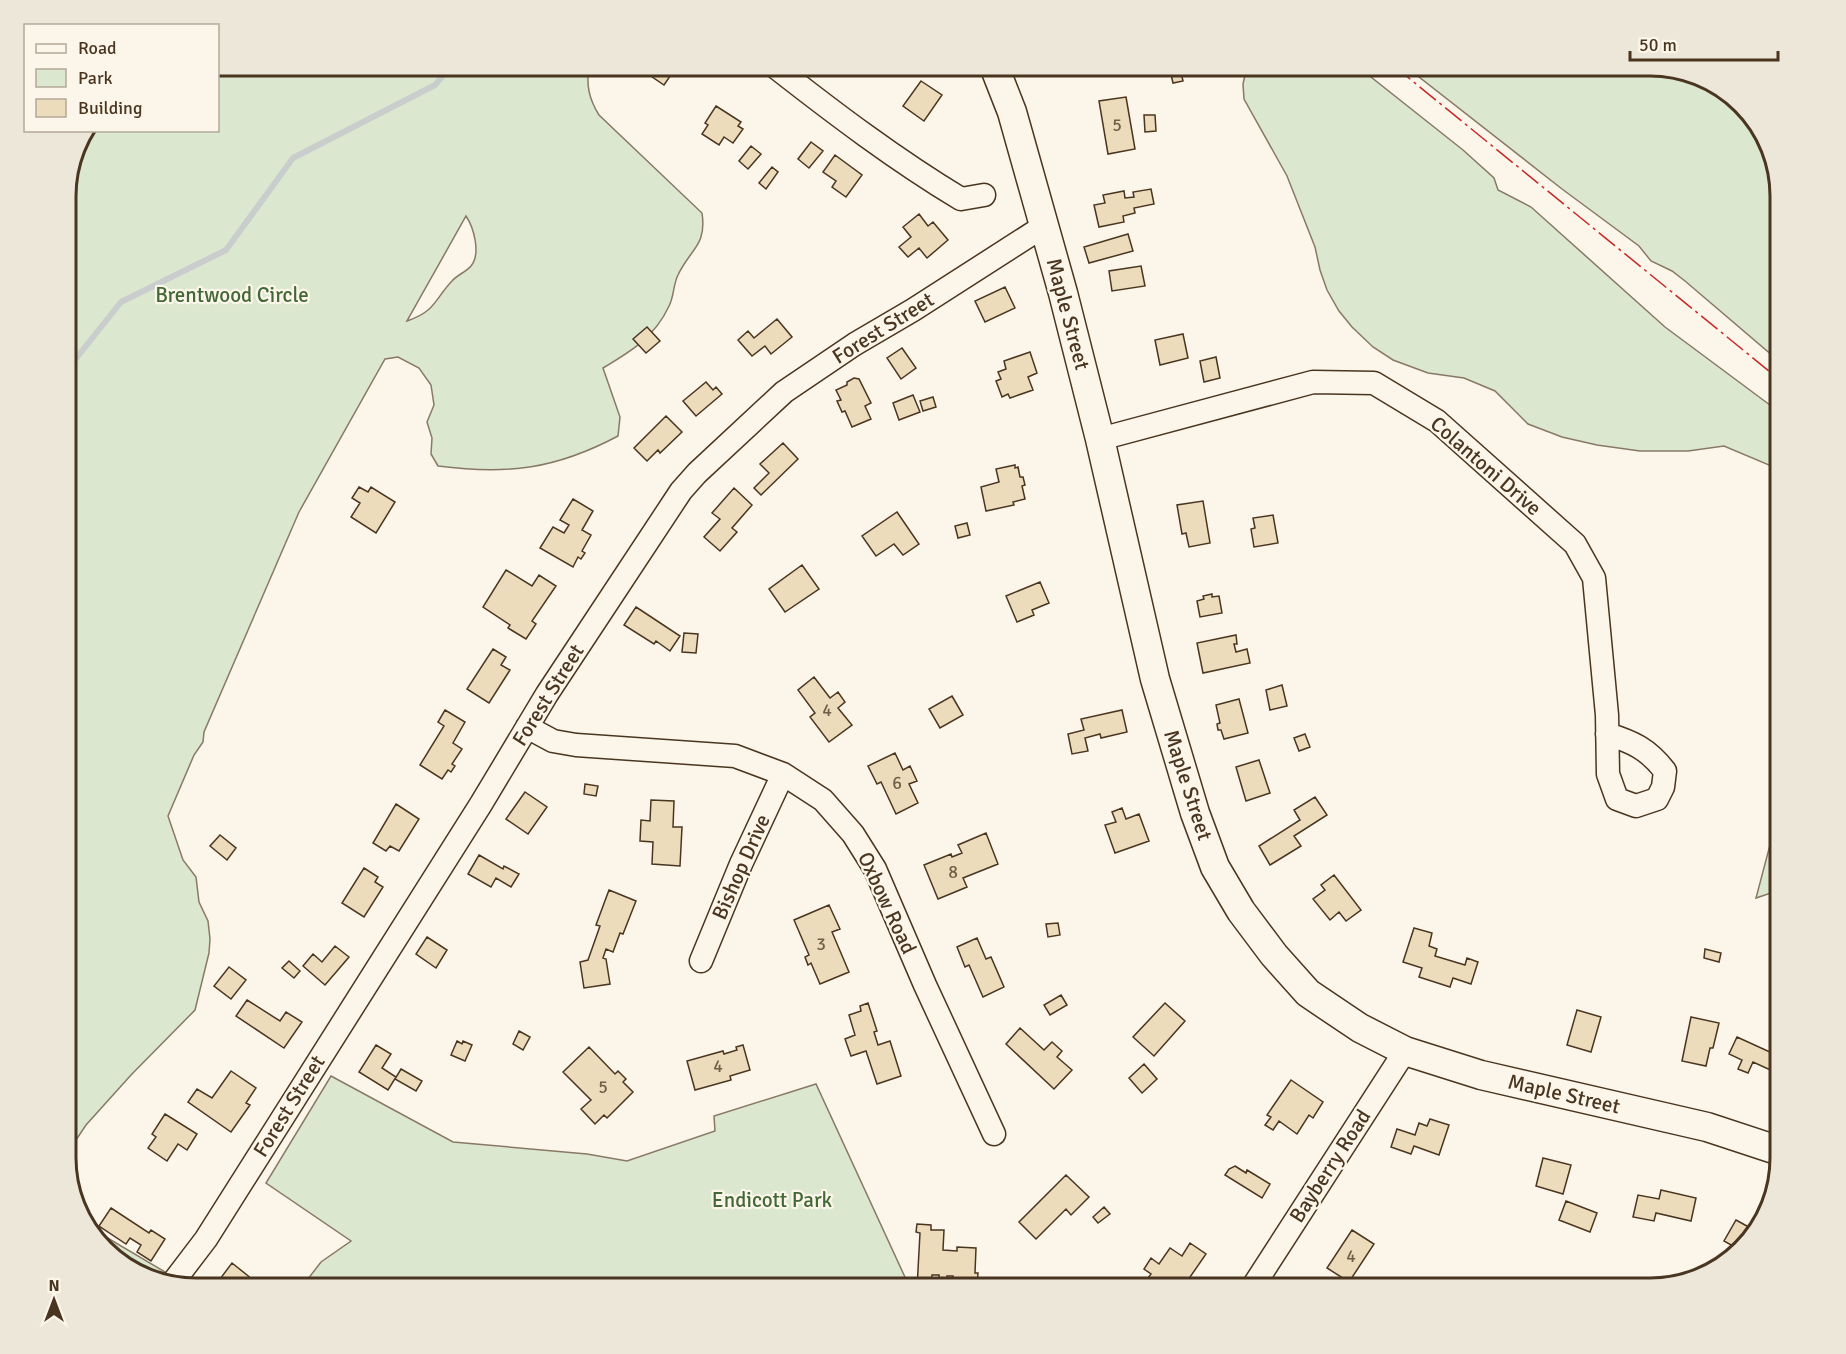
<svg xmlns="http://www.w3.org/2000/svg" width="1846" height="1354" font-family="Signika,sans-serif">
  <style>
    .green { fill: #dce7d0; stroke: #887966; stroke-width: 1.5; fill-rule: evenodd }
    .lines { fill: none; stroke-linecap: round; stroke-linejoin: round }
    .stream { stroke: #c9cecd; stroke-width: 6 }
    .building { fill: #ecdcbc; stroke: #4a3520; stroke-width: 1.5 }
    .minor-casing { stroke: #4a3520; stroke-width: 25 }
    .major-casing { stroke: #4a3520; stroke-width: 31 }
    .minor { stroke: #fbf6e9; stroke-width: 22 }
    .major { stroke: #fbf6e9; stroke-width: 28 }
    .power { stroke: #c62828; stroke-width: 1.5; stroke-dasharray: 21 4.5 3 4.5; stroke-linecap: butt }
    .labels { text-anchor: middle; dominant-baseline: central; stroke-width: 4.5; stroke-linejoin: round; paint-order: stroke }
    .number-label { font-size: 18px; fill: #725f47 }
    .park-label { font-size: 21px; fill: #436837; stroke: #fbf6e9 }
    .street-label { font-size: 21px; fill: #4a3520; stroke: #fbf6e9 }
    .rim { fill: none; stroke: #4a3520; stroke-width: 3 }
  </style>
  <rect width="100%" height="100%" fill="#fbf6e9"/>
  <!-- green -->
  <path class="green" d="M218 66H589C586 85 589 99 599 115L702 213C707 246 690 249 678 275 673 285 674 297 669 306 655 337 630 352 603 368L620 417 618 436C556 469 508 475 438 466L431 454 432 438 427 422 434 405 431 385 419 368 398 357 385 359 299 512 204 732 203 742 194 755 168 816 183 860 196 877 199 902 208 921 210 939 209 953 195 1010 131 1075 86 1125 66 1155V188L76 151 87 131 218 130ZM466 216C474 228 481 254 471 266 466 272 457 275 452 281 434 300 436 311 407 321Z
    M1247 66H1357L1463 150 1494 178 1498 190 1531 207 1665 327 1778 411 1780 413V466L1776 468 1724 446 1688 451H1640L1597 445 1562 437 1528 424 1495 391 1464 378 1428 373 1393 360 1373 347 1352 327 1339 311 1327 290 1320 270 1315 247 1287 176 1244 99 1243 84Z
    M1405 66H1650L1729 93 1766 139 1780 196V362L1685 281 1672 271 1651 261 1639 246 1562 189Z
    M1780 807V890L1756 898Z
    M331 1076 453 1142 587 1154 627 1161 715 1131 714 1116 816 1084 910 1288H301L321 1262 351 1241 266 1183Z
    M89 1227 187 1285 117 1261Z"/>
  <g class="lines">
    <!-- stream -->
    <path class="stream" d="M66 371 121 302 226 250 293 158 435 85 451 66"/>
  </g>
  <!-- building -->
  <path class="building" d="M636 66H677L664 85Z
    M1180 68 1183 81 1173 83 1170 70Z
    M921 81 942 95 924 121 903 106Z
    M1126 97 1135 149 1108 154 1099 101Z
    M716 106 741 122 738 126 743 129 733 143 724 137 719 145 702 134 708 125 705 123Z
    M1144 115H1155L1156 131 1145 132Z
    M811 142 823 151 809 168 798 159Z
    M751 146 761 154 748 169 739 161Z
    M835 155 862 175 846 197 832 187 836 181 823 172Z
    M772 167 778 172 766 189 759 183Z
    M1151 189 1154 204 1134 208 1135 213 1123 216 1124 222 1099 227 1094 205 1105 203 1103 195 1124 191 1125 198 1134 197 1133 192Z
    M919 214 928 226 933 222 948 240 927 258 919 248 908 257 899 247 911 237 903 227Z
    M1128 234 1133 251 1089 263 1084 247Z
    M1141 266 1145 286 1112 291 1109 271Z
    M1005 287 1015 308 985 322 975 301Z
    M777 319 792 337 771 354 765 346 752 356 738 340 748 331 754 338Z
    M647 327 660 341 646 353 633 339Z
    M1183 334 1188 358 1160 365 1155 340Z
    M902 348 916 368 901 379 887 358Z
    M1030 352 1037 373 1028 377 1033 390 1010 398 1008 394 1002 397 996 381 1001 379 998 372 1006 369 1004 361Z
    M1216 357 1220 378 1204 382 1200 361Z
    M854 378 859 379 871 403 865 406 871 419 852 427 845 411 842 412 837 401 841 400 836 390 847 385V382Z
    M706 382 713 390 716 387 722 394 696 416 683 401Z
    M913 395 920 412 899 420 893 403Z
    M933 397 936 407 923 411 920 401Z
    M666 416 682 432 660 453 658 450 647 461 634 448Z
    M783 443 798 459 761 495 754 488 769 473 760 464Z
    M1015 465V468L1018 467 1020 477H1023L1025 485 1022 486 1025 499 1013 502 1014 505 986 511 981 487 999 482 996 469Z
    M359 487 368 492 371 487 395 502 376 533 351 517 360 503 352 498Z
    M734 488 752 505 732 528 737 532 720 551 704 537 720 519 712 513Z
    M573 499 593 511 582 530 591 535 582 551 585 553 581 559 578 557 573 567 540 548 553 527 564 533 569 525 560 520Z
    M1203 501 1210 543 1189 547 1186 533 1182 534 1177 505Z
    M897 512 919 544 903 555 894 544 876 556 862 536Z
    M1273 515 1278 543 1254 547 1251 529 1255 528 1253 518Z
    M967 523 970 535 958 538 955 526Z
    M802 565 819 589 785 612 769 589Z
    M506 570 532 586 539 575 556 586 532 621 536 624 526 639 508 628 510 625 483 607Z
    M1040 582 1049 603 1032 610 1034 615 1017 622 1006 596Z
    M1212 594V597L1219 596 1222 613 1200 617 1197 601 1204 599 1203 596Z
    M636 607 680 636 670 651 656 641 654 644 624 625Z
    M684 633 698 634 696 653 682 652Z
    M1236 635 1237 644H1234L1236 652 1247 649 1250 663 1203 673 1197 643Z
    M493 649 506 657 501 665 510 670 489 703 467 689Z
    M814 677 830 698 838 692 845 702 838 708 852 725 829 742 810 717 815 713 798 690Z
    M1282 685 1287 706 1270 710 1266 690Z
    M952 696 963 715 940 728 929 709Z
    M1239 699 1248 733 1224 739 1221 730H1218L1217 724 1220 723 1216 705Z
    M445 710 465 722 453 743 462 749 452 764 455 766 451 772 448 770 442 779 420 765 444 726 438 722Z
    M1122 710 1127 732 1101 738 1100 734 1085 738 1088 751 1072 754 1068 734 1084 730 1081 719Z
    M1305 734 1310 747 1299 751 1294 738Z
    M895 753 903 770 910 766 917 781 909 784 918 803 896 814 881 782 877 784 868 766Z
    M1259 760 1270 793 1246 801 1236 767Z
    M585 784 598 786 596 796 584 794Z
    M525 792 547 807 528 834 506 819Z
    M1315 797 1327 815 1294 836 1301 846 1270 865 1259 846 1300 820 1294 810Z
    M651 800 674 801 673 827H682L680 866 652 864 653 842 640 841 641 820 650 821Z
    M396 804 419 819 399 851 390 846 386 851 373 843Z
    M1122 808 1126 819 1139 814 1149 841 1115 853 1105 825 1116 822 1112 812Z
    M986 833 998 864 963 878 967 887 938 899 924 865 951 854 952 857 962 853 958 845Z
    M220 835 236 848 227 860 210 846Z
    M479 855 503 869 504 866 519 874 511 887 496 878 491 887 468 874Z
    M364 868 378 877 375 882 383 887 364 917 342 903Z
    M1334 875 1361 910 1346 921 1339 912 1330 920 1313 899 1325 890 1321 885Z
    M609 890 636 901 623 934 620 933 613 952 606 949 603 958 606 959 610 984 584 988 580 962 588 960 600 926 596 925Z
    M829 905 840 929 832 932 849 972 820 984 811 963 808 965 805 957 809 955 794 920Z
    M1058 923 1060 935 1048 937 1046 924Z
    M1414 928 1432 933 1429 946 1437 949 1435 956 1465 965 1467 958 1478 962 1471 984 1453 978 1450 987 1419 977 1422 968 1403 962Z
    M427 937 447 950 436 968 416 954Z
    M977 938 986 959 991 957 1004 987 983 997 969 965 965 967 957 947Z
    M335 946 349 957 325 985 303 966 313 954 322 962Z
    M1705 949 1721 953 1719 962 1704 958Z
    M289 961 300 971 294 978 282 968Z
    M229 967 246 980 231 999 214 986Z
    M1061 995 1067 1005 1050 1015 1044 1005Z
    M247 1000 280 1021 286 1012 302 1022 284 1048 236 1016Z
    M868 1003 877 1031 874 1032 878 1045 890 1041 901 1076 877 1084 866 1051 851 1056 845 1039 855 1035 849 1015 861 1011 860 1006Z
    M1165 1003 1185 1021 1154 1056 1133 1037Z
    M1577 1010 1601 1017 1591 1052 1567 1045Z
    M1691 1017 1719 1023 1713 1048H1710L1706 1066 1682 1061Z
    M1020 1028 1044 1050 1052 1042 1062 1051 1057 1057 1072 1070 1054 1089 1006 1044Z
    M519 1031 530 1037 523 1050 513 1044Z
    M1737 1037 1772 1053 1775 1047 1780 1049V1066L1777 1073 1753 1062 1748 1073 1738 1069 1742 1060 1729 1054Z
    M457 1041 462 1044 463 1041 472 1045 465 1061 451 1055Z
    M376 1045 391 1054 382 1068 396 1077 388 1090 359 1072Z
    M743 1045 750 1070 730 1076 731 1080 695 1090 687 1061 723 1051 724 1054 737 1050 736 1047Z
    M589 1047 615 1074 618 1071 626 1079 623 1082 633 1092 607 1118 604 1115 595 1124 581 1109 591 1100 563 1072Z
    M1144 1064 1157 1079 1142 1093 1129 1078Z
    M401 1069 422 1081 416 1091 395 1079Z
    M231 1071 256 1088 246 1103 250 1105 231 1132 188 1102 197 1089 212 1098Z
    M1291 1080 1323 1102 1313 1118 1309 1115 1297 1134 1279 1121 1273 1130 1265 1125 1271 1117 1267 1115Z
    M165 1114 197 1134 187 1150 178 1144 167 1161 148 1148 156 1137 152 1134Z
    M1430 1119 1449 1125 1439 1155 1414 1146 1411 1154 1391 1147 1397 1129 1415 1135 1419 1123 1427 1126Z
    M1543 1158 1571 1165 1563 1194 1536 1186Z
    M1235 1166 1246 1173 1247 1170 1270 1184 1262 1198 1225 1175 1229 1169Z
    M1066 1175 1089 1197 1071 1215 1066 1209 1036 1239 1019 1222Z
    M1661 1190 1696 1198 1691 1221 1656 1213 1654 1221 1633 1217 1638 1195 1659 1199Z
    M1566 1201 1597 1213 1590 1232 1559 1220Z
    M1104 1207 1110 1214 1098 1223 1093 1217Z
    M111 1208 149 1233 151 1230 165 1239 151 1261 137 1252 141 1245 130 1238 126 1244 99 1226Z
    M1736 1220 1754 1230 1757 1225 1753 1237 1750 1239 1745 1236 1738 1249 1724 1241Z
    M917 1224 931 1225V1230H944L943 1250 957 1251V1247L976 1248 975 1273H978L977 1285 961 1284 962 1280H953V1276H947V1281H939V1275H932L931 1288H917L920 1233 916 1232Z
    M1352 1230 1374 1244 1349 1282 1327 1268Z
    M1190 1243 1206 1254 1188 1280 1185 1278 1178 1288H1141L1151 1274 1144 1269 1151 1258 1159 1264 1170 1248 1182 1256Z
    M232 1263 252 1279 245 1288H224L217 1283Z"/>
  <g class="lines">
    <defs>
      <path id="minor" d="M774 66C834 113 896 160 961 199L984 195
        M1100 439 1313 382 1374 383 1437 421 1575 544 1594 578 1607 715 1608 774 1617 799 1636 806 1657 799 1663 787 1665 771C1648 749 1633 742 1607 734
        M527 727 553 741 576 745 735 756 783 774 823 800 853 834 875 869 925 985 994 1134
        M701 961 741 864 783 774
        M174 1281 206 1239 481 804 547 694 681 491 697 473 784 392 855 344 913 310 1044 226
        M1252 1288 1405 1051"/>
      <path id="major" d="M994 66 1012 112 1063 293 1100 439 1155 679 1195 813 1215 867 1241 911 1274 955 1308 993 1360 1028 1405 1051 1481 1075 1707 1127 1780 1151"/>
    </defs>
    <!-- minor casing -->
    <use href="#minor" class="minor-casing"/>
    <!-- major casing -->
    <use href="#major" class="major-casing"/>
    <!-- minor -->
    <use href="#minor" class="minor"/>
    <!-- major -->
    <use href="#major" class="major"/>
    <!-- power -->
    <path class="power" d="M1394 66 1780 380"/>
  </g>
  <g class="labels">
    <!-- number labels -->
    <g class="number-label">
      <text x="1117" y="125">5</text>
      <text x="827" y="710">4</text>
      <text x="897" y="783">6</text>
      <text x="953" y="872">8</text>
      <text x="821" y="944">3</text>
      <text x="718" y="1066">4</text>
      <text x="603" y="1087">5</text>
      <text x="1351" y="1256">4</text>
    </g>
    <!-- park labels -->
    <g class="park-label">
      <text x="232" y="295">Brentwood Circle</text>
      <text x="772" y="1200">Endicott Park</text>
    </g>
    <!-- street labels -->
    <g class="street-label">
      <text transform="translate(1068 314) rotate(75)">Maple Street</text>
      <text transform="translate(883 328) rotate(-32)">Forest Street</text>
      <text transform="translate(1486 466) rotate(41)">Colantoni Drive</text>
      <text transform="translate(548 695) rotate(-58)">Forest Street</text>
      <text transform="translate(1188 785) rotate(72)">Maple Street</text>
      <text transform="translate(741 867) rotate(-66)">Bishop Drive</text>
      <text transform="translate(887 903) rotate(65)">Oxbow Road</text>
      <text transform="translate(1564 1094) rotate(13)">Maple Street</text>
      <text transform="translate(289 1106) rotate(-58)">Forest Street</text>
      <text transform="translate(1330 1166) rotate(-57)">Bayberry Road</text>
    </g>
  </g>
  <!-- crop -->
  <path d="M0 0H1846V1354H0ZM196 76H1650A120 120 0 0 1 1770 196V1158A120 120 0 0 1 1650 1278H196A120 120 0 0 1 76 1158V196A120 120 0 0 1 196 76Z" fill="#ede7d9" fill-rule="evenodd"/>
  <path class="rim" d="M196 76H1650A120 120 0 0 1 1770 196V1158A120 120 0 0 1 1650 1278H196A120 120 0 0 1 76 1158V196A120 120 0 0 1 196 76Z"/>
  <!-- legend -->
  <rect x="24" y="24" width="195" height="108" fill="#fbf6e9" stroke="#b4a999" stroke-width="1.5"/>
  <rect x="36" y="44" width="30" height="9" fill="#fbf6e9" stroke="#b4a999" stroke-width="1.5"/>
  <text x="78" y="54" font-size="18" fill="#4a3520">Road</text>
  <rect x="36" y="69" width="30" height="18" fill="#dce7d0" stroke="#b4a999" stroke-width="1.5"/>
  <text x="78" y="84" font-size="18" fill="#4a3520">Park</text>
  <rect x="36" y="99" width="30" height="18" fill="#ecdcbc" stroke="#b4a999" stroke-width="1.5"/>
  <text x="78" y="114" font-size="18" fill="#4a3520">Building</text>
  <!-- north arrow -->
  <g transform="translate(54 1300)" stroke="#fbf6e9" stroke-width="4.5" paint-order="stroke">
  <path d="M0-4.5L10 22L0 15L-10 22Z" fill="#4a3520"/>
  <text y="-9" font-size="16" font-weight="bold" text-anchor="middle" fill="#4a3520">N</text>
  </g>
  <!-- scale -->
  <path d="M1630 51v9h148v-9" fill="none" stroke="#4a3520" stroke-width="3"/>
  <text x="1639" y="51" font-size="18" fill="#4a3520" stroke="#fbf6e9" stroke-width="4.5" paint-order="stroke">50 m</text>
</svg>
